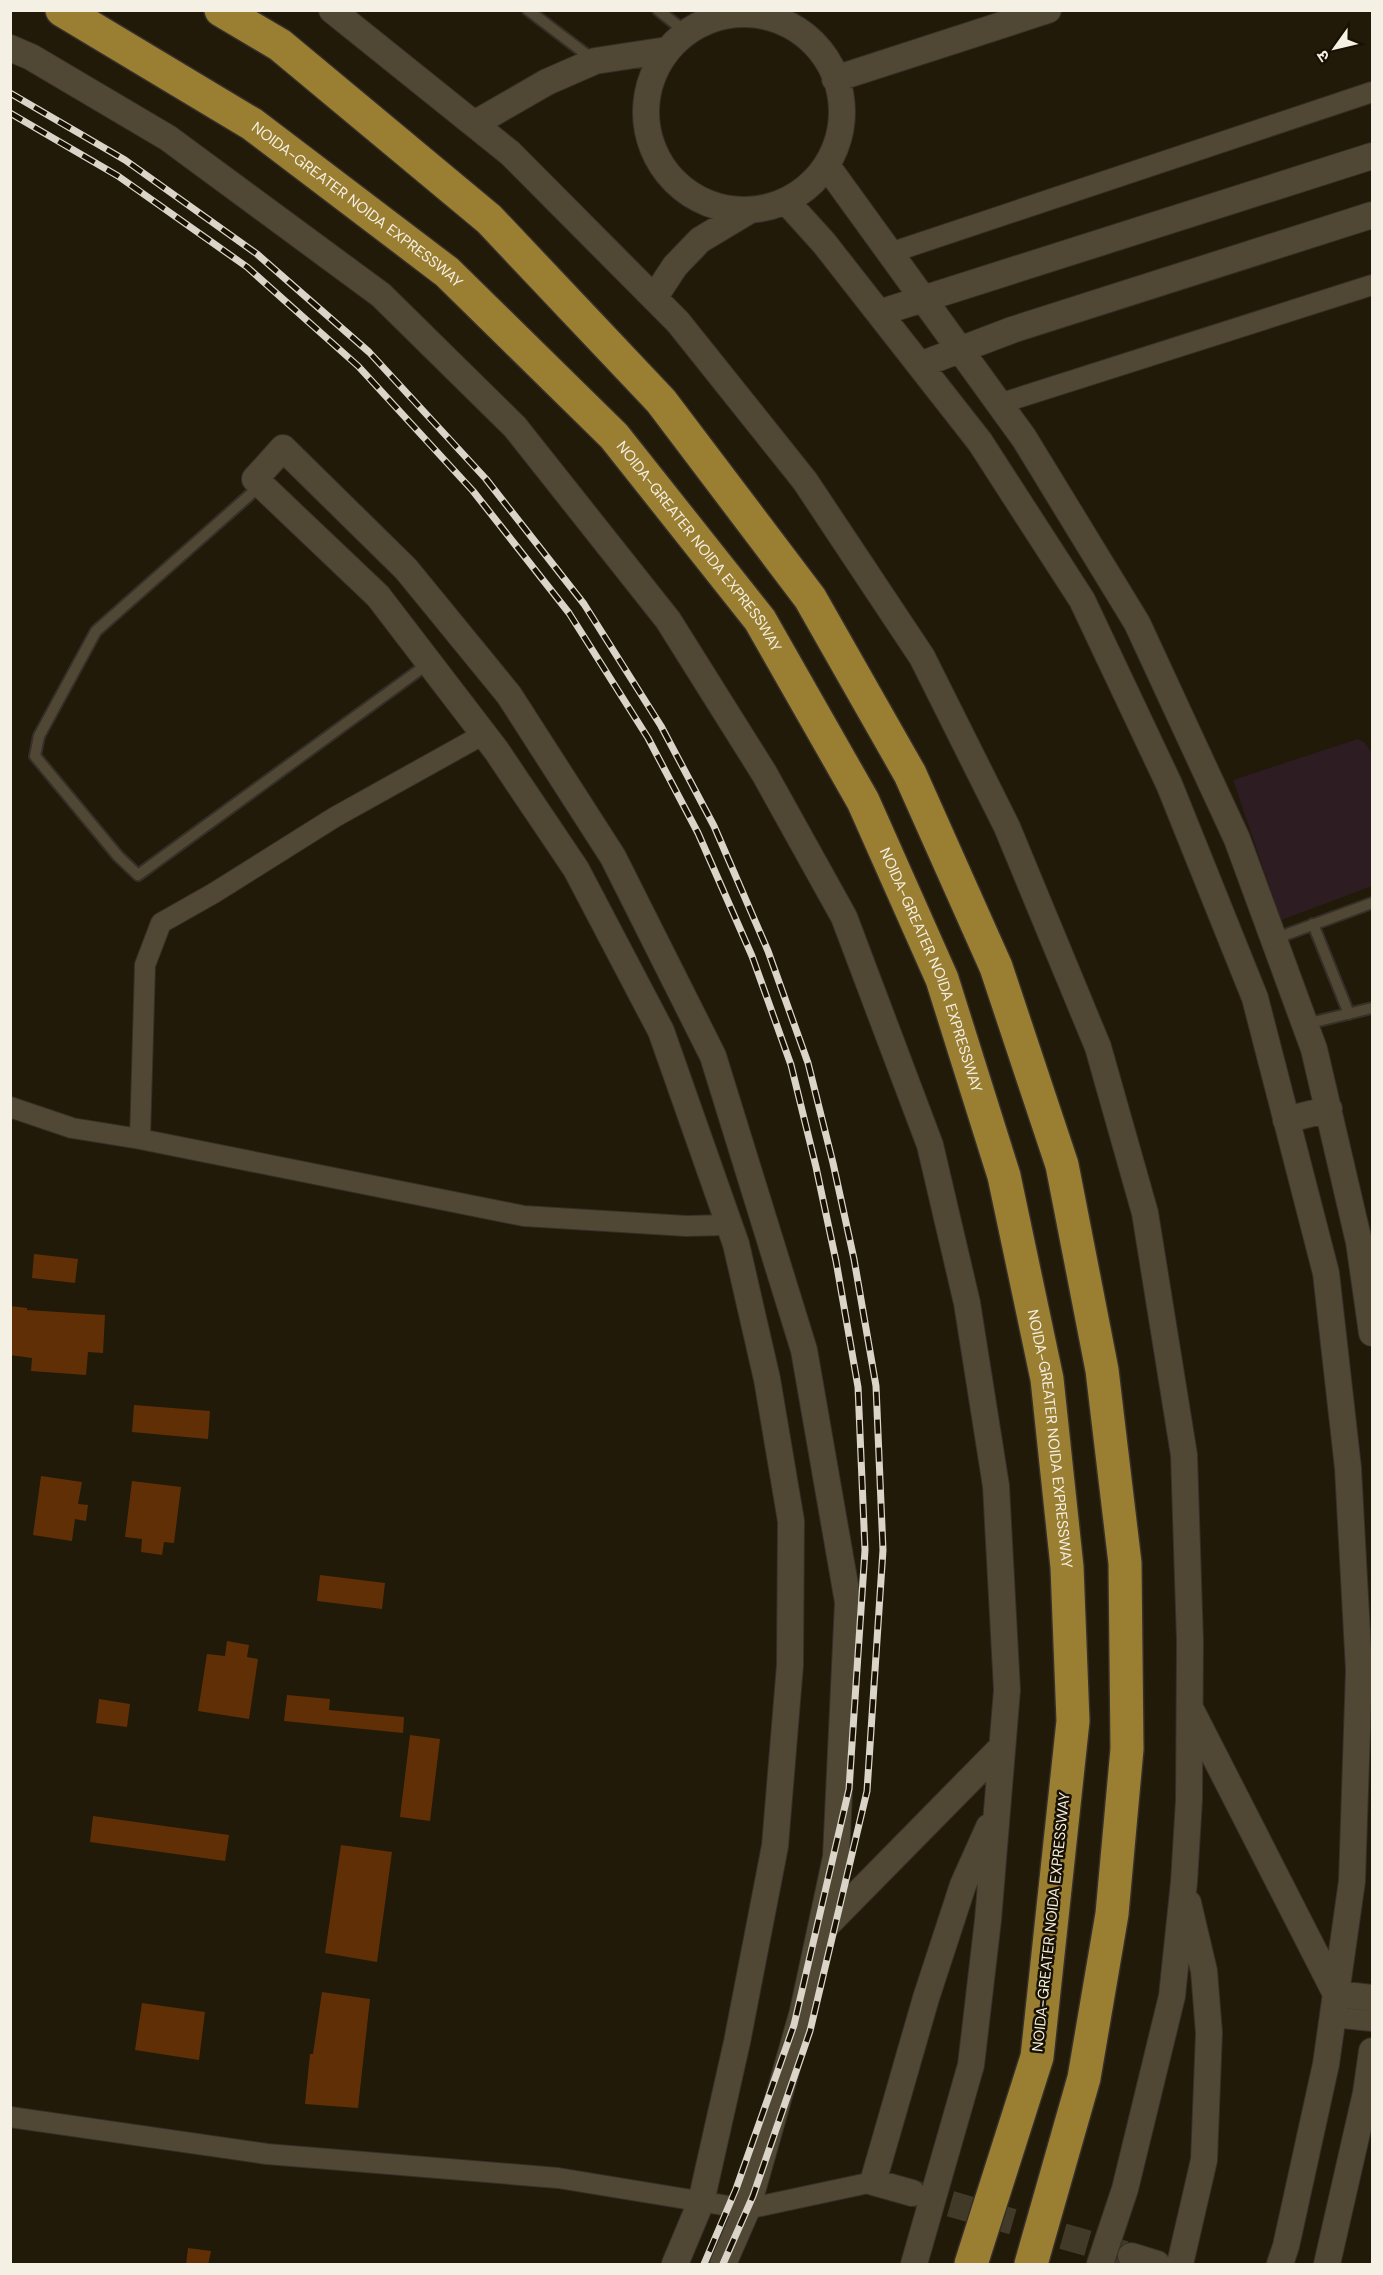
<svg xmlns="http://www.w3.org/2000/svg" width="1383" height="2275" font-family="'DM Sans','Noto Sans Devanagari',sans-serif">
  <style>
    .commercial { fill: #2e1c23 }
    .building { fill: #612f06 }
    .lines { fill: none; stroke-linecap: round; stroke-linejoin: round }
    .tertiary-tunnel { stroke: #413a29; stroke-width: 26; stroke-dasharray: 26 13; stroke-linecap: butt }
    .service-casing { stroke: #352f29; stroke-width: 14 }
    .minor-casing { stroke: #352f29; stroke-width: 22 }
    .tertiary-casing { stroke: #352f29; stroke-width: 28 }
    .trunk-casing { stroke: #352f29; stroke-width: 36 }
    .service { stroke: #504834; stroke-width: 10 }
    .minor { stroke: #504834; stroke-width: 20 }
    .tertiary { stroke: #504834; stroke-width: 26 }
    .trunk { stroke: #9a7e32; stroke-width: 33 }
    .rail-casing { stroke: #dad5c8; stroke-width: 7 }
    .rail { stroke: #181102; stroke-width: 4.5; stroke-dasharray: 14; stroke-linecap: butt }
    .labels { text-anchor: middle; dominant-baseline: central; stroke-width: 5; stroke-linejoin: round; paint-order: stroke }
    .street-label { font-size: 15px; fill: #f5f0e4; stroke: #181102 }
  </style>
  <rect width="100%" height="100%" fill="#211a08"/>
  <!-- commercial -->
  <path class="commercial" d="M1358 739 1364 742 1372 753V886L1281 920 1233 780Z"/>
  <!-- building -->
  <path class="building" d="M34 1254 78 1259 75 1283 32 1278Z
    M10 1306 27 1308V1310L105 1315 103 1353 88 1352 86 1375 31 1371 32 1358 10 1355Z
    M134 1405 210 1411 208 1439 132 1432Z
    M41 1476 82 1482 78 1504 88 1505 86 1521 75 1519 72 1541 33 1535Z
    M132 1481 181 1487 174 1543 164 1542 162 1555 141 1552 142 1539 125 1537Z
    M320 1575 385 1583 382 1609 317 1601Z
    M227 1641 249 1645 247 1657 258 1659 249 1719 198 1711 207 1654 225 1656Z
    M287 1695 330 1699 329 1710 404 1717 403 1733 284 1721Z
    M99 1699 130 1704 127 1727 96 1723Z
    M410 1735 440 1739 430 1821 400 1817Z
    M93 1816 229 1835 225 1861 90 1842Z
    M341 1845 392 1852 377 1962 325 1953Z
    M322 1992 370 1999 358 2108 305 2104 310 2054H313Z
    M142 2003 205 2012 199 2060 135 2050Z
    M188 2248 211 2251 208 2265H186Z"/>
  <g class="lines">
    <!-- tertiary-tunnel -->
    <path class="tertiary-tunnel" d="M913 2193 1125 2254"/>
    <defs>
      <path id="service" d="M528 10 595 61
        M658 10 687 33
        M261 485 96 631 39 736 35 756 118 856 138 875 429 663
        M1313 924 1349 1014
        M1274 939 1372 903
        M1306 1024 1372 1008"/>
      <path id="minor" d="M890 253 1372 92
        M999 404 1372 285
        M484 734 335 817 214 893 161 923 145 965 140 1139 524 1216 686 1226 729 1225
        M10 1107 72 1128 140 1139
        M1332 2017 1372 2021
        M10 2117 267 2154 558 2178 747 2209 873 2182"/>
      <path id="tertiary" d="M332 10 510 153 678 322 805 481 922 657 1007 827 1098 1047 1145 1213 1184 1455 1190 1641 1189 1800 1184 1882 1172 1996 1125 2189 1100 2264
        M646 112a98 98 0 1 1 196 0a98 98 0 1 1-196 0Z
        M10 48 31 57 168 138 381 295 515 427 668 620 764 773 844 917 930 1145 967 1303 996 1486 1007 1690 988 1920 971 2065 914 2264
        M835 79 1048 10
        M474 124 547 82 595 61 667 50
        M827 166 1024 438 1137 623 1237 839 1314 1049 1359 1242 1372 1333
        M786 201 824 243 980 442 1082 600 1169 784 1255 998 1326 1273 1348 1468 1359 1670 1352 1881 1326 2064 1286 2246 1280 2264
        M654 298 675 266 700 240 750 210
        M879 313 1372 156
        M920 365 1012 330 1372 215
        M1286 1120 1329 1109
        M1191 1710 1336 1994 1372 1998
        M820 1932 1002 1747
        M912 2193 873 2182 926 1998 963 1885 989 1827
        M1131 2256 1157 2264
        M675 2264 701 2202 737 2042 775 1846 790 1665 791 1521 767 1379 736 1244 661 1031 576 869 496 750 378 596 255 479 283 448 406 569 509 695 613 857 713 1056 804 1350 848 1602 836 1857 803 2011 747 2209 723 2264
        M1180 2264 1204 2160 1209 2033 1204 1971 1188 1903
        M1327 2264 1366 2093 1372 2051"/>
      <g id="trunk">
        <path id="s1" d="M62 10 252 124 447 272 614 436 760 620 863 801 942 979 1004 1176 1047 1379 1067 1567 1073 1721 1037 2057 971 2264"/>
        <path d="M221 10 280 45 489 219 661 401 810 598 910 774 996 967 1062 1165 1102 1370 1125 1563 1127 1749 1112 1914 1084 2078 1031 2264"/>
      </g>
    </defs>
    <!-- service casing -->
    <use href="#service" class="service-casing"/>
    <!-- minor casing -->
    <use href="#minor" class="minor-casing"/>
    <!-- tertiary casing -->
    <use href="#tertiary" class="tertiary-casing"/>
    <!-- trunk casing -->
    <use href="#trunk" class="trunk-casing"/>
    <!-- service -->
    <use href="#service" class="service"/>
    <!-- minor -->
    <use href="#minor" class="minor"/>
    <!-- tertiary -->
    <use href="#tertiary" class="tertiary"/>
    <!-- trunk -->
    <use href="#trunk" class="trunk"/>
    <defs>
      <path id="rail" d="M10 93 125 160 257 254 369 352 486 479 584 604 661 726 714 826 768 951 808 1063 833 1163 854 1259 876 1386 883 1550 867 1791 810 2031 753 2196 723 2264
        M10 113 118 176 247 267 358 366 473 491 569 613 648 738 698 833 752 956 791 1065 816 1167 836 1261 858 1387 865 1550 849 1789 794 2025 736 2189 704 2264"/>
    </defs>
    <!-- rail casing -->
    <use href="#rail" class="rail-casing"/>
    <!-- rail -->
    <use href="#rail" class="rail"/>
  </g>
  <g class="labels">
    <!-- street labels -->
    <g class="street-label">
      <text stroke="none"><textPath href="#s1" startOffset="354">NOIDA-GREATER NOIDA EXPRESSWAY</textPath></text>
      <text stroke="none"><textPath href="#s1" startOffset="840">NOIDA-GREATER NOIDA EXPRESSWAY</textPath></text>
      <text stroke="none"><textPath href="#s1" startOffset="1326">NOIDA-GREATER NOIDA EXPRESSWAY</textPath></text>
      <text stroke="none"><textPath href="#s1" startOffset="1812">NOIDA-GREATER NOIDA EXPRESSWAY</textPath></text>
      <text transform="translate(1051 1922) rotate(-84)">NOIDA-GREATER NOIDA EXPRESSWAY</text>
    </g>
  </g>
  <!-- border -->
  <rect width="1383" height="2275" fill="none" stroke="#f5f0e4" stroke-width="24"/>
  <!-- north arrow -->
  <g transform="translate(1335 48) rotate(236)" stroke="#181102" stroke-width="4.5" paint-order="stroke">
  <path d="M0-4.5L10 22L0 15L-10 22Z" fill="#f5f0e4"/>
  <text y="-9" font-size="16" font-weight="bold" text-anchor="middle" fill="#f5f0e4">उ</text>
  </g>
</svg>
